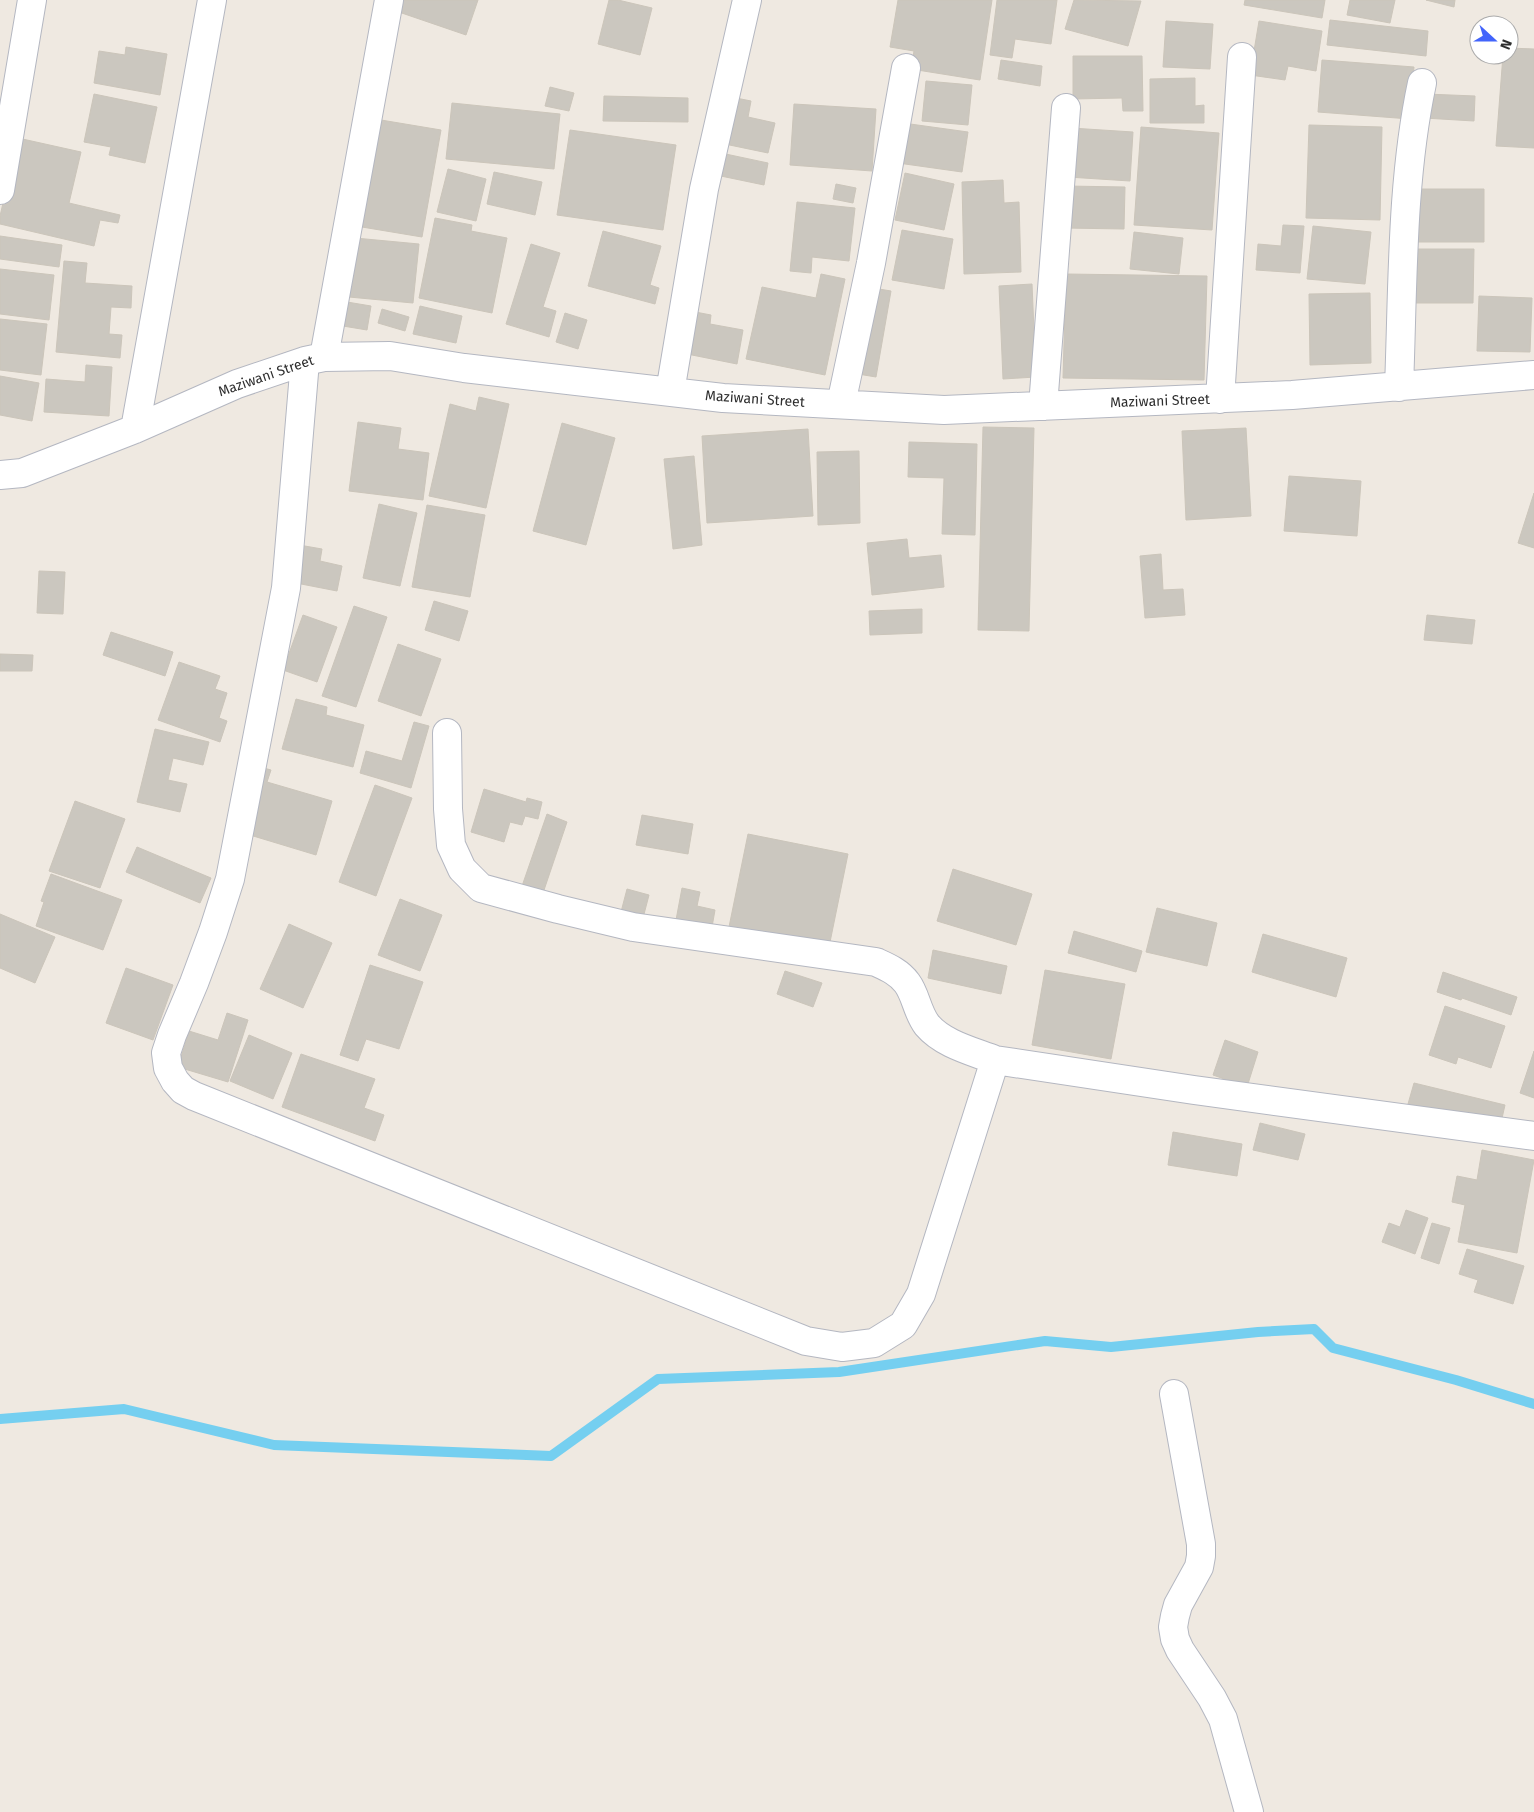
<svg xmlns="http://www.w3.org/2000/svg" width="1534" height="1812" font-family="'Fira Sans',sans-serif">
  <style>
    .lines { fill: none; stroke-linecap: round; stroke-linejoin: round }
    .stream { stroke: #75cff0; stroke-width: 10 }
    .building { fill: #cbc7bf; stroke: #cbc5ba }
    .minor-casing { stroke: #b4b7c1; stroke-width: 30 }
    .minor { stroke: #fff; stroke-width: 28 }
    .labels { text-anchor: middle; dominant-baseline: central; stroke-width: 5; stroke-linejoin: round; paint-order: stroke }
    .street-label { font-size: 14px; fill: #2e2e2e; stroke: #fff }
  </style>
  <rect width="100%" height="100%" fill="#efe9e1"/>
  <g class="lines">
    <!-- stream -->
    <path class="stream" d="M0 1419 124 1409 274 1445 551 1456 658 1379 839 1372 1045 1341 1111 1347 1258 1332 1314 1329 1333 1348 1456 1380 1534 1404"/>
  </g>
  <!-- building -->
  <path class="building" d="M396 0H478L466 35 393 10Z
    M609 0H618L652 8 640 55 598 44Z
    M898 0H992L980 80 911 69 914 51 890 47Z
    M997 0H1057L1051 44 1015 39 1012 58 990 55Z
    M1074 0 1141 1 1128 46 1065 29Z
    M1245 0H1325L1322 18 1244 5Z
    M1350 0H1395L1390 23 1347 15Z
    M1426 0H1455L1454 7Z
    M1330 20 1428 31 1426 56 1327 45Z
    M1166 21 1213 24 1210 69 1163 67Z
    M1259 21 1322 31 1316 71 1288 66 1285 80 1250 75Z
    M126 47 167 54 160 95 94 83 99 51 125 55Z
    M1509 48 1534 49V148L1496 146 1503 55H1509Z
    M1073 56H1142L1143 111H1123L1122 98 1073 99Z
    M1001 60 1042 66 1040 86 998 79Z
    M1322 60 1414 67 1410 119 1318 112Z
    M1195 78V106L1204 105V123H1150V79Z
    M926 81 972 85 968 125 922 121Z
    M550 87 574 93 569 111 545 106Z
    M94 94 157 107 145 163 109 155 111 147 84 142Z
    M1426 94 1475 96 1474 121 1424 118Z
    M604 96 688 98V122L603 121Z
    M731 97 751 101 748 117 775 123 768 153 720 143Z
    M452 103 560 114 554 169 446 159Z
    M794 104 876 109 872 171 790 165Z
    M375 119 441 130 422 237 356 226Z
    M903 123 968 132 962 172 898 163Z
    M1309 125 1382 127 1380 220 1306 218Z
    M1141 127 1219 133 1212 230 1134 225Z
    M1071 128 1133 132 1130 181 1068 177Z
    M570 130 676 145 663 230 557 215Z
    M18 138 81 152 69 203 120 215 118 223 100 220 94 246 0 224V216Z
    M721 153 768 163 764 185 716 175Z
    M448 169 486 179 476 221 437 212Z
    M494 172 542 182 535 215 487 204Z
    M905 173 954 184 944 230 895 220Z
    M1003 180 1004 203 1019 202 1021 272 964 274 962 182Z
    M836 184 856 188 853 203 833 199Z
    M1066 186 1125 187 1124 229 1065 228Z
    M1414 189H1484V242H1414Z
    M797 202 855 208 849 261 812 257 811 273 790 271Z
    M435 218 472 225 471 231 507 238 492 313 419 298Z
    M1283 225 1304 226 1300 273 1256 270 1258 244 1281 246Z
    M1313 226 1371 232 1365 284 1307 279Z
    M902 230 953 239 944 289 892 280Z
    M603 231 661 246 650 285 659 288 655 304 588 286Z
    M1134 232 1183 238 1179 274 1130 269Z
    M0 236 62 245 59 267 0 259Z
    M355 238 419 244 413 303 349 297Z
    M531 244 560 253 543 307 556 311 549 337 506 324Z
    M1411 249H1474L1473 303H1410Z
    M64 261 87 263 85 283 132 286 131 308 111 307 109 334 122 335 120 358 56 352Z
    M0 269 54 275 49 320 0 314Z
    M821 274 845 279 825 375 746 359 762 287 816 298Z
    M1066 274 1207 276 1204 380 1063 378Z
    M1032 284 1036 377 1003 379 999 286Z
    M873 288 891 291 876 377 858 374Z
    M1370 293 1371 363 1310 365 1309 294Z
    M1479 296 1532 298 1530 352 1477 351Z
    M341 301 371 306 367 330 337 325Z
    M420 306 462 316 456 343 413 334Z
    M382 309 409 317 405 331 378 323Z
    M690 311 711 315 710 324 743 330 737 364 682 353Z
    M565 313 587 320 578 349 556 342Z
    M0 319 47 324 41 375 0 370Z
    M86 365 112 367 109 416 44 412 46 379 85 382Z
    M0 376 39 383 32 421 0 415Z
    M479 397 509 404 486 508 429 496 450 404 476 411Z
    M358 422 401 428 398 449 429 453 423 500 349 491Z
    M562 423 615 438 586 545 533 531Z
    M983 427 1034 428 1029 631 978 630Z
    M1246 428 1251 516 1186 520 1182 431Z
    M808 429 813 516 707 523 702 436Z
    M909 442 977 444 975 535 942 534 944 478 908 477Z
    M859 451 860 523 818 525 817 452Z
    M694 456 702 545 673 549 664 459Z
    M1289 476 1361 481 1357 536 1284 531Z
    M1534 493V548L1518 543Z
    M379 504 417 513 400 586 363 578Z
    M427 505 485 515 470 597 412 587Z
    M907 539 909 558 941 555 944 587 872 595 867 543Z
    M299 545 322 549 320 561 342 566 337 591 291 582Z
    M1161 554 1163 590 1183 589 1185 615 1145 618 1140 556Z
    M39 571 65 572 63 614 37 613Z
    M434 601 468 611 459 641 425 630Z
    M354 606 387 617 356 707 322 696Z
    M922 609V633L870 635 869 611Z
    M303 615 337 627 317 682 283 670Z
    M1427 615 1475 620 1472 644 1424 640Z
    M111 632 173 652 165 676 103 655Z
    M398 644 441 659 421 716 378 701Z
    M0 654 33 655 32 671H0Z
    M179 662 220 676 215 689 227 693 219 718 227 721 220 742 158 720Z
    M296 699 327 707 326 715 364 725 353 767 282 749Z
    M414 722 429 726 411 788 360 773 366 751 402 761Z
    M155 729 209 742 203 765 173 758 168 780 187 784 180 812 137 802Z
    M260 767 271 770 267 782 332 801 316 855 240 832Z
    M375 785 412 798 376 896 339 882Z
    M484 789 526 802 527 798 542 802 538 819 525 816 522 825 510 822 504 842 471 832Z
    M75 801 125 819 100 888 49 871Z
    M547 814 567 822 542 896 521 889Z
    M642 815 693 824 688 854 636 845Z
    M748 834 848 854 829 947 729 927Z
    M137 847 211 878 200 903 126 872Z
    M953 869 1032 894 1016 945 937 921Z
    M51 874 122 900 103 950 36 926 44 902 41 901Z
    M682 888 700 892 697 906 715 910 712 927 676 920Z
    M627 889 649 895 643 918 621 912Z
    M400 899 442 915 420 971 378 955Z
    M1157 908 1217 923 1207 966 1146 952Z
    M0 914 55 937 35 983 0 968Z
    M289 924 332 943 303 1008 260 989Z
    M1074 931 1142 951 1136 972 1068 953Z
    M1263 934 1347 958 1336 997 1252 972Z
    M933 950 1007 966 1001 994 928 978Z
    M370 965 423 982 399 1049 366 1039 358 1061 340 1055Z
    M126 968 173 985 153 1040 106 1023Z
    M1045 970 1125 984 1111 1059 1032 1045Z
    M785 971 822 983 813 1007 777 994Z
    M1443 972 1517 997 1511 1015 1462 998 1461 1000 1437 992Z
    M1445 1006 1505 1026 1491 1068 1458 1057 1456 1064 1429 1055Z
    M227 1013 248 1020 228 1082 178 1067 189 1031 218 1040Z
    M249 1035 292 1053 273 1099 230 1081Z
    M1225 1040 1258 1052 1247 1087 1213 1075Z
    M1534 1051V1098L1520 1093Z
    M301 1054 375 1079 364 1108 384 1115 375 1141 282 1107Z
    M1414 1083 1505 1105 1500 1127 1408 1104Z
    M1260 1123 1305 1134 1298 1160 1253 1150Z
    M1173 1132 1242 1144 1237 1176 1168 1165Z
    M1482 1150 1534 1160 1517 1253 1458 1242 1465 1205 1452 1202 1457 1176 1477 1180Z
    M1406 1210 1428 1218 1415 1254 1382 1242 1389 1223 1400 1227Z
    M1432 1223 1450 1228 1439 1264 1421 1258Z
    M1467 1249 1524 1266 1513 1304 1474 1292 1478 1280 1459 1274Z"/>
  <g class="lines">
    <defs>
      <path id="minor" d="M0 190 32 0
        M324 357 389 0
        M305 361 286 588 230 879 213 932 194 983 172 1035 166 1053 168 1068 175 1081 183 1090 194 1096 806 1341 842 1347 874 1343 903 1325 921 1294 995 1060 1194 1090 1534 1136
        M1399 387C1403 286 1401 182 1422 83
        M670 392 704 189 747 0
        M1220 399 1242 57
        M841 404 871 263 906 68
        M1043 406 1066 108
        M135 429 212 0
        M0 475 22 473 135 429 237 384 305 361 324 357 390 356 464 368 723 398 944 410 1292 395 1534 375
        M447 733 448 809 451 845 462 869 481 888 558 909 633 927 876 962C887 967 899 972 907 983 916 995 917 1012 927 1025 943 1044 972 1051 995 1060
        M1174 1394 1201 1544V1556L1199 1567 1178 1605 1175 1616 1173 1627 1175 1639 1180 1650 1212 1698 1223 1719 1249 1812"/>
    </defs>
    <!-- minor casing -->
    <use href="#minor" class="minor-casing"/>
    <!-- minor -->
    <use href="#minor" class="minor"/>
  </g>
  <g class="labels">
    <!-- street labels -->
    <g class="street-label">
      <text transform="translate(266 376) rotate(-19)">Maziwani Street</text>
      <text transform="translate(755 399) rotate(4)">Maziwani Street</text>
      <text transform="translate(1160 401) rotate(-2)">Maziwani Street</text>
    </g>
  </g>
  <!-- north arrow -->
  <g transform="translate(1494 40) rotate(111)"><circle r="24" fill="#ffffff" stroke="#ababab"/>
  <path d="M0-4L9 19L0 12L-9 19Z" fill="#4264fb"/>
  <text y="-8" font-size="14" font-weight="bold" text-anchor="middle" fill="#2e2e2e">N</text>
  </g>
</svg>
